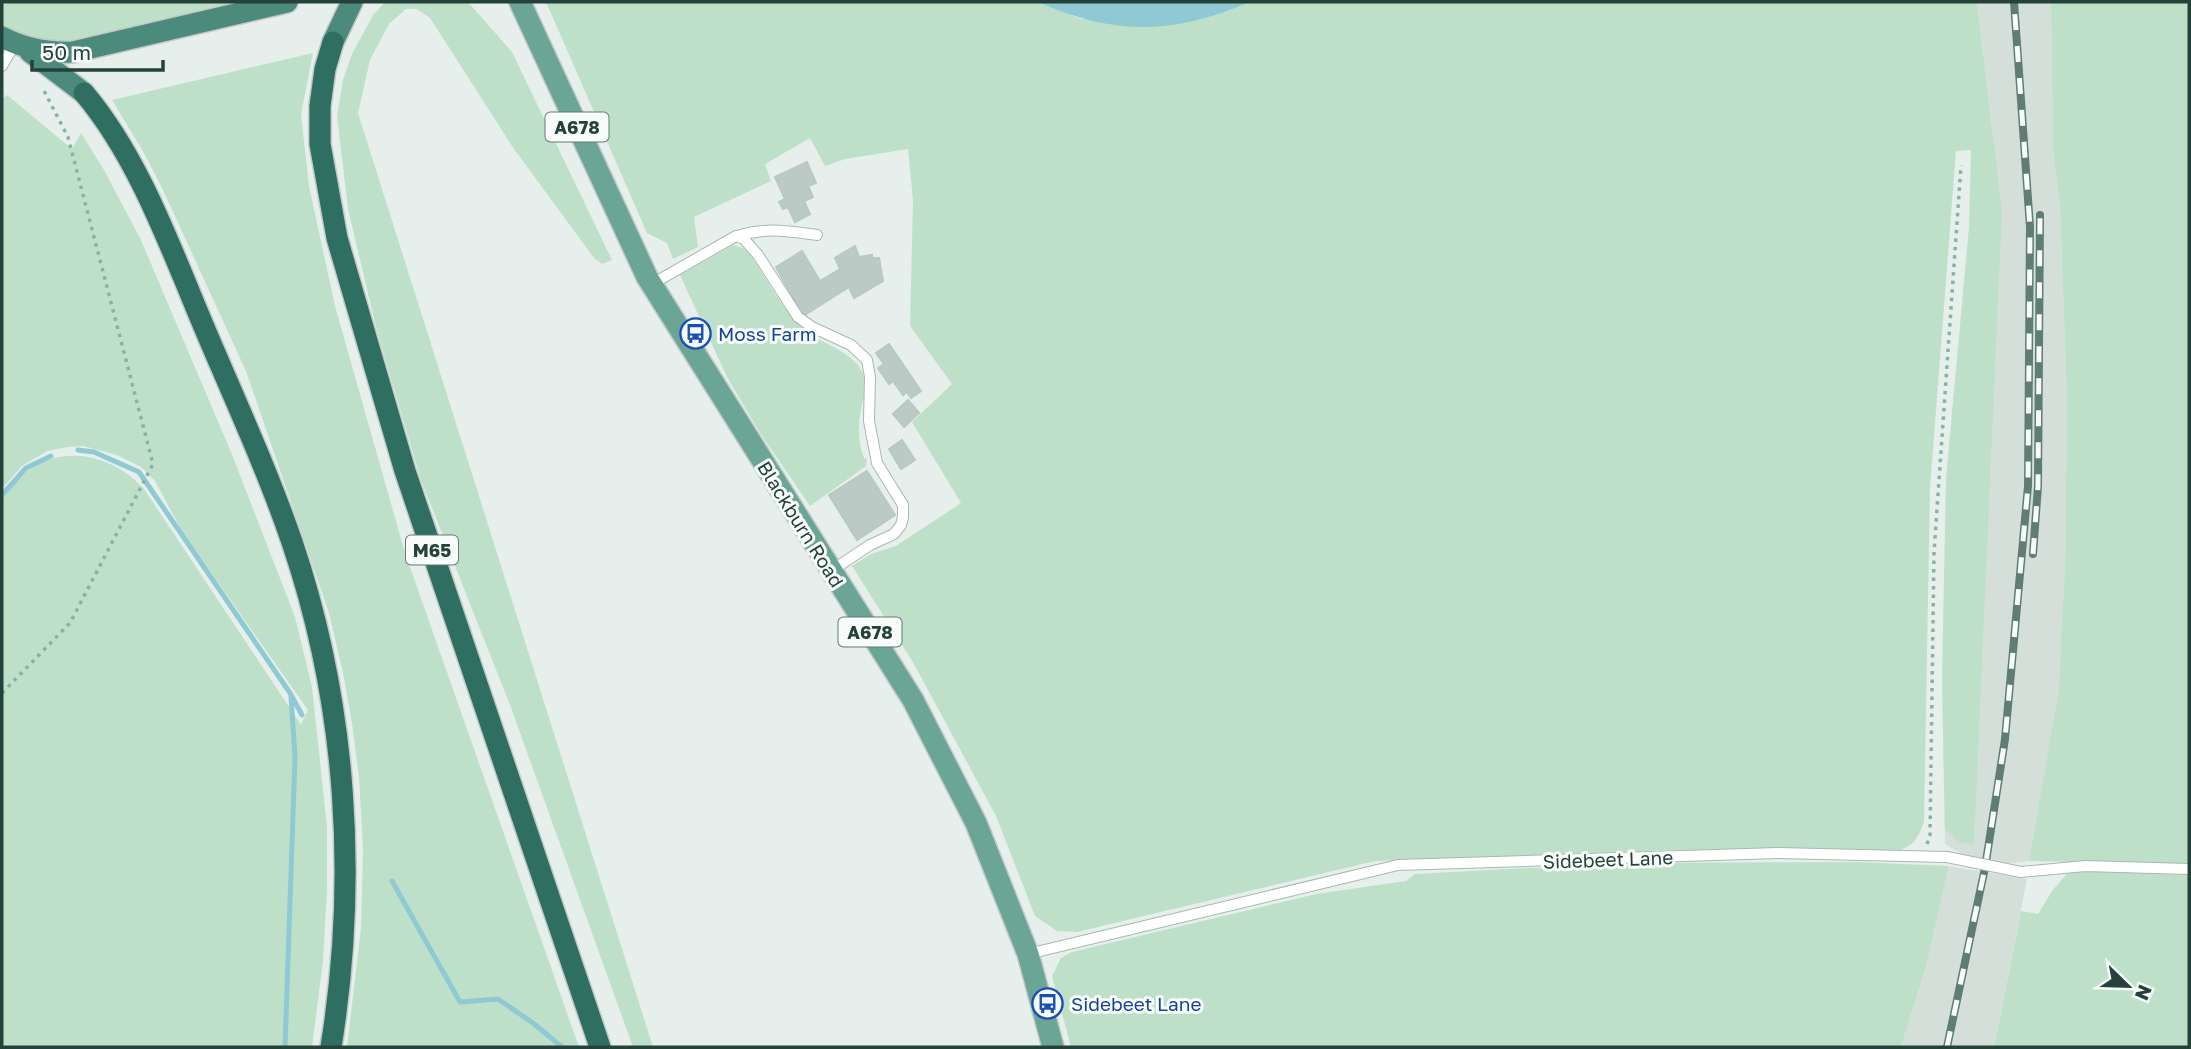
<svg xmlns="http://www.w3.org/2000/svg" width="2191" height="1049" font-family="'Golos Text',sans-serif">
  <style>
    .built { fill: #d4dfda }
    .green { fill: #bfe0c8 }
    .water { fill: #8ec9d4 }
    .lines { fill: none; stroke-linecap: round; stroke-linejoin: round }
    .stream { stroke: #8ec9d4; stroke-width: 5 }
    .building { fill: #bbcac4; stroke: #b8c9c2; stroke-width: 2 }
    .service-casing { stroke: #a8b8b2; stroke-width: 12 }
    .primary-casing { stroke: #c2cac8; stroke-width: 24 }
    .trunk-casing { stroke: #c2cac8; stroke-width: 24 }
    .motorway-casing { stroke: #c2cac8; stroke-width: 24 }
    .path { stroke: #86b3a5; stroke-width: 3.5; stroke-dasharray: 3.5 5; stroke-linecap: butt }
    .service { stroke: #fff; stroke-width: 10 }
    .primary { stroke: #6aa596; stroke-width: 21 }
    .trunk { stroke: #4c8a7c; stroke-width: 21 }
    .motorway { stroke: #2f6f62; stroke-width: 21 }
    .rail-casing { stroke: #5f7d75; stroke-width: 8 }
    .rail { stroke: #f7fbf9; stroke-width: 5; stroke-dasharray: 16; stroke-linecap: butt }
    .service-bridge-casing { stroke: #a8b8b2; stroke-width: 12; stroke-linecap: butt }
    .service-bridge { stroke: #fff; stroke-width: 10 }
    .labels { text-anchor: middle; dominant-baseline: central; stroke-width: 6; stroke-linejoin: round; paint-order: stroke }
    .shield { fill: #f7fbf9; stroke: #637a73; stroke-width: 2 }
    .shield-label { font-size: 18px; font-weight: bold; fill: #24423a }
    .transit-label { font-size: 19px; fill: #164399; stroke: #f7fbf9; text-anchor: start }
    .street-label { font-size: 19px; fill: #24423a; stroke: #f7fbf9 }
  </style>
  <rect width="100%" height="100%" fill="#e6efeb"/>
  <!-- built -->
  <path class="built" d="M1977 2H2051L2053 150 2060 207 2067 401 2065 562 2060 690 2029 861 2003 864 1965 856 1945 844 1942 680 1994 142Z
    M1949 866 2027 879 1994 1047H1901L1927 963Z"/>
  <!-- green -->
  <path class="green" d="M2 2H287L98 45 2 37Z
    M385 2H468L512 52 612 260 602 264 594 258 514 149 430 18 417 9H406L389 24 370 60 358 113 653 1047H633L510 705 421 480 377 331 348 209 337 116 343 80 352 54 373 15Z
    M546 2H1038L1082 19H1202L1250 2H1977L2002 211 1974 845 1959 842 1945 829 1942 677 1946 478 1969 227 1971 150 1956 151 1930 488 1924 822C1916 845 1908 850 1884 853L1674 850 1375 861 1077 932 1057 931 1035 916 996 816 914 664 852 566 871 554 896 546 961 503 912 422 952 384 910 326 913 200 908 149 845 159 825 166 810 138 765 164 771 181 694 217 698 247 673 259 667 243 647 233Z
    M2051 2H2189V865L2029 861 2059 690 2065 562 2067 401 2060 207 2053 150Z
    M313 53 301 114 309 186 335 306 405 553 579 1047H347L361 928 363 849 359 777 352 723 343 673 329 613 246 371 163 190 144 153 112 100Z
    M7 95 72 149 81 133 104 170 140 238 231 452 295 617 312 687 327 827V890L323 961 312 1047H2V499C12 487 22 473 36 465 74 445 117 459 144 489L301 725 308 710 183 533 155 481 141 467 117 455 83 446 68 447 47 451 22 466 2 489V99Z
    M733 245 743 248 751 256C768 281 783 312 806 331 824 346 857 352 864 377 867 386 864 396 862 404 858 422 857 441 864 458L867 459 866 466 810 506 760 433 727 377 680 275Z
    M1858 862 1949 866 1927 963 1901 1047H1071L1052 976 1061 958 1072 952 1316 894 1406 881 1415 874 1528 868 1609 869 1642 863Z
    M2069 871 2189 875V1047H1994L2021 911 2038 914 2052 891Z"/>
  <!-- water -->
  <path class="water" d="M1038 2H1250C1172 35 1115 36 1038 2Z"/>
  <g class="lines">
    <!-- stream -->
    <path class="stream" d="M78 450 94 452 139 472 290 693 302 715
      M2 495 26 468 51 456
      M392 881 460 1002 498 999 533 1023 562 1047
      M285 1047 295 757 291 697"/>
  </g>
  <!-- building -->
  <path class="building" d="M807 162 816 183 808 186 813 197 804 201 810 214 795 222 788 207 783 209 779 202 785 199 775 177Z
    M855 246 859 257 872 255V258H879L883 281 854 298 849 287 803 316 776 267 802 251 820 281 840 269 835 258Z
    M889 344 921 391 911 398 907 392 903 395 893 381 889 384 878 368 884 364 876 353Z
    M908 400 919 413 904 427 893 414Z
    M902 440 915 460 901 469 889 449Z
    M867 471 895 515 857 540 829 495Z"/>
  <g class="lines">
    <defs>
      <path id="service" d="M2 66 15 43
        M737 236C766 227 787 231 817 235
        M652 284 736 236 744 239 758 255 798 317 812 327 851 345 867 360 870 377 869 421 877 463 903 505V517L901 525 894 534 870 545 831 571
        M2021 872 2085 866 2189 869
        M1028 954 1398 865 1778 853 1947 857"/>
      <path id="primary" d="M520 2 647 277 913 700 976 823 1028 954 1053 1047"/>
      <path id="trunk" d="M2 37C25 49 48 53 73 52L287 2
        M333 42 352 2
        M30 52 84 93"/>
      <path id="motorway" d="M333 42 325 69 320 106V144L337 238 405 471 600 1047
        M84 93C139 158 171 249 204 327 234 398 267 469 292 542 347 704 358 879 331 1047"/>
    </defs>
    <!-- service casing -->
    <use href="#service" class="service-casing"/>
    <!-- primary casing -->
    <use href="#primary" class="primary-casing"/>
    <!-- trunk casing -->
    <use href="#trunk" class="trunk-casing"/>
    <!-- motorway casing -->
    <use href="#motorway" class="motorway-casing"/>
    <!-- path -->
    <path class="path" d="M2 693 70 623 153 464 68 137 42 87
      M1927 844 1930 835 1934 552 1961 165"/>
    <!-- service -->
    <use href="#service" class="service"/>
    <!-- primary -->
    <use href="#primary" class="primary"/>
    <!-- trunk -->
    <use href="#trunk" class="trunk"/>
    <!-- motorway -->
    <use href="#motorway" class="motorway"/>
    <defs>
      <path id="rail" d="M2033 554 2038 486 2040 215
        M1947 1047 1985 868 2005 739 2028 486 2030 227 2014 2"/>
    </defs>
    <!-- rail casing -->
    <use href="#rail" class="rail-casing"/>
    <!-- rail -->
    <use href="#rail" class="rail"/>
    <defs>
      <path id="service-bridge" d="M1947 857 2021 872"/>
    </defs>
    <!-- service-bridge casing -->
    <use href="#service-bridge" class="service-bridge-casing"/>
    <!-- service-bridge -->
    <use href="#service-bridge" class="service-bridge"/>
  </g>
  <!-- icons -->
  <defs>
    <symbol id="bus-ring" viewBox="-11 -11 22 22"><circle r="9.5" fill="#f7fbf9" stroke="#1a4fb4" stroke-width="1.5"/><path d="M-5-6H5V4H4V6H2V4H-2V6H-4V4H-5ZM-3.5-4V0h7V-4ZM-3.5 1.2v1.5H-2V1.2ZM2 1.2v1.5H3.5V1.2Z" fill="#1a4fb4"/></symbol>
  </defs>
  <g fill-rule="evenodd">
    <use href="#bus-ring" x="678" y="316" width="35" height="35"/>
    <use href="#bus-ring" x="1030" y="986" width="35" height="35"/>
  </g>
  <g class="labels">
    <!-- shield labels -->
    <g class="shield">
      <rect x="545.5" y="112.5" width="63" height="29" rx="5"/>
      <rect x="406" y="535.5" width="52" height="29" rx="5"/>
      <rect x="838.5" y="617.5" width="63" height="29" rx="5"/>
    </g>
    <g class="shield-label">
      <text x="577" y="127">A678</text>
      <text x="432" y="550">M65</text>
      <text x="870" y="632">A678</text>
    </g>
    <!-- transit labels -->
    <g class="transit-label">
      <text x="718" y="333">Moss Farm</text>
      <text x="1071" y="1003">Sidebeet Lane</text>
    </g>
    <!-- street labels -->
    <g class="street-label">
      <text transform="translate(801 524) rotate(58)">Blackburn Road</text>
      <text transform="translate(1608 859) rotate(-2)">Sidebeet Lane</text>
    </g>
  </g>
  <!-- border -->
  <rect width="2191" height="1049" fill="none" stroke="#24423a" stroke-width="7"/>
  <!-- north arrow -->
  <g transform="translate(2128 986) rotate(113)" stroke="#f7fbf9" stroke-width="5" paint-order="stroke">
  <path d="M0-5L12 26L0 18L-12 26Z" fill="#24423a"/>
  <text y="-10" font-size="19" font-weight="bold" text-anchor="middle" fill="#24423a">N</text>
  </g>
  <!-- scale -->
  <path d="M32 60v10h131v-10" fill="none" stroke="#24423a" stroke-width="3.5"/>
  <text x="42" y="60" font-size="21" fill="#24423a" stroke="#f7fbf9" stroke-width="5" paint-order="stroke">50 m</text>
</svg>
